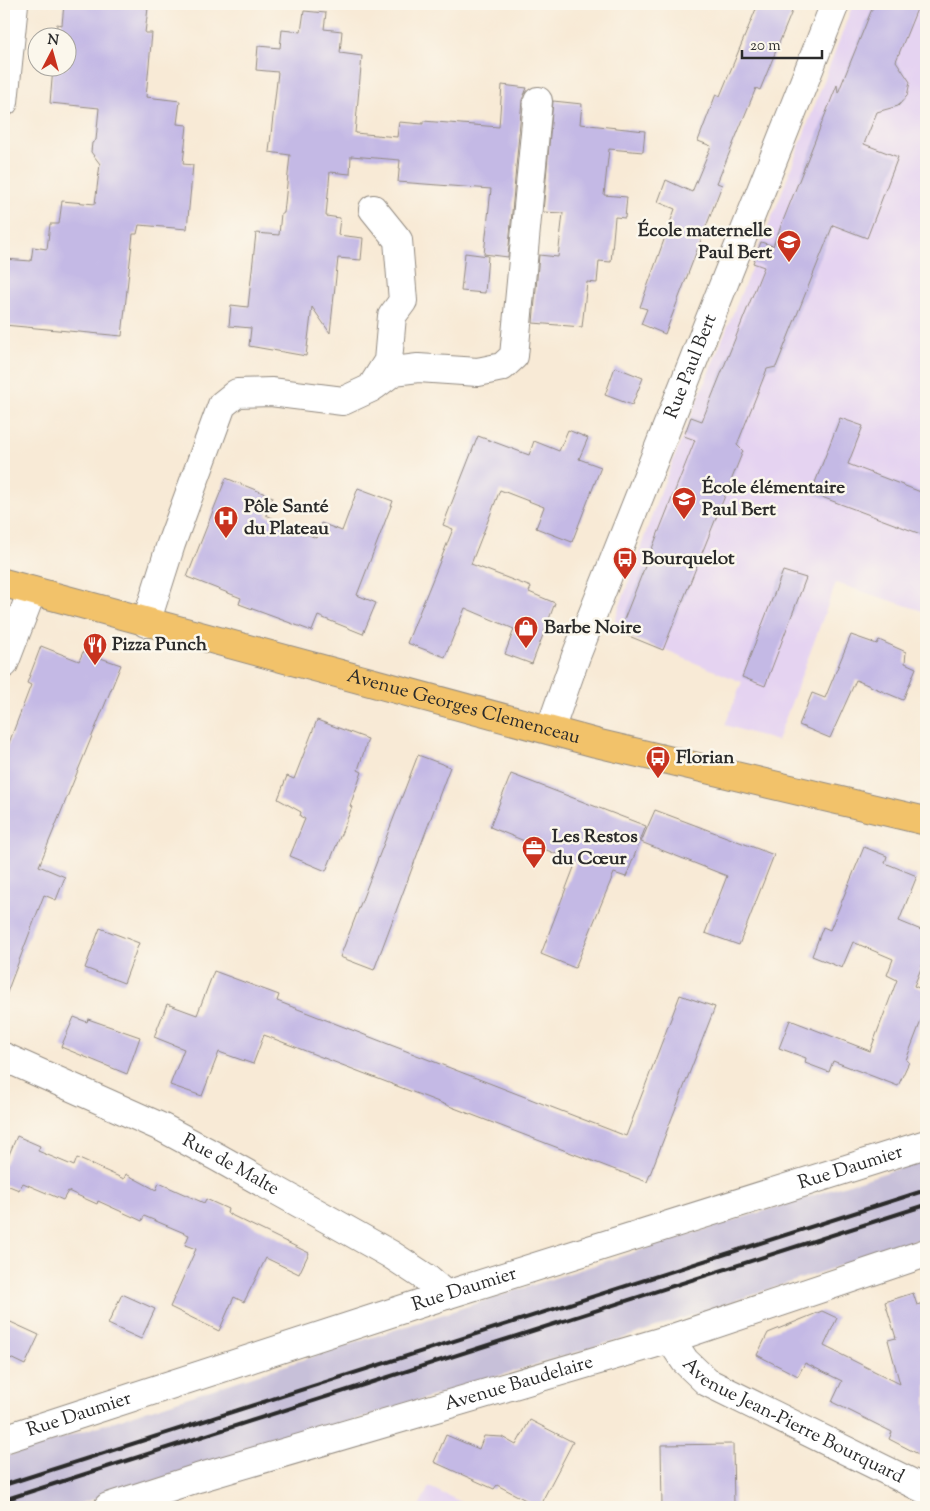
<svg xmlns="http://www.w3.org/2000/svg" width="930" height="1511" font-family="'Sorts Mill Goudy',serif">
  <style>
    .built { fill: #e5d3f1 }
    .industrial { fill: #c7c0d9 }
    .building { fill: #c4b9e5 }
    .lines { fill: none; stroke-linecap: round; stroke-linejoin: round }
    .minor-casing { stroke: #928a80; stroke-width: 30 }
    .major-casing { stroke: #928a80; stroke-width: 30 }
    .minor { stroke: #fff; stroke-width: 28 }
    .major { stroke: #f2c26a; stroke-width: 28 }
    .rail { stroke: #2b2b2b; stroke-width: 4 }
    .labels { text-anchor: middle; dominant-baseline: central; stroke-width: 5; stroke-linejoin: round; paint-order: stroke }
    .poi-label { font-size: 19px; font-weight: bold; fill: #2b2b2b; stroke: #fbf7ec; text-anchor: start }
    .street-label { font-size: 19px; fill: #2b2b2b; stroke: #fbf7ec }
  </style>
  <rect width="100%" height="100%" fill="#fbf7ec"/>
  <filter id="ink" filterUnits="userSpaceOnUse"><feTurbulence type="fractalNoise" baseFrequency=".02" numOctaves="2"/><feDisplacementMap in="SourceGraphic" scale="10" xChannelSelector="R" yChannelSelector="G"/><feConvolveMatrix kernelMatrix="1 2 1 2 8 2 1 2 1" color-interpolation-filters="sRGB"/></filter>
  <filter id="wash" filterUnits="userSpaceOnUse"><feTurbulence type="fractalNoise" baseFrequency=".0096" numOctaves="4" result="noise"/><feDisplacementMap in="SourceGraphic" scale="20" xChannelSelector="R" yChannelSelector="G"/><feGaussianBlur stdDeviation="1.12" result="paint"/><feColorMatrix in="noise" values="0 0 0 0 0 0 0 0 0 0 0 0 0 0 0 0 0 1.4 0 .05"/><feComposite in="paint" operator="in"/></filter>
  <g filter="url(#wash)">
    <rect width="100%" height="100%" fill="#f8ead6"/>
    <!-- built -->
    <path class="built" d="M853 4H926V612L836 583 777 741 725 725 742 682 612 629 658 498 779 200Z
      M429 1487 472 1507H419Z"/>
    <!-- industrial -->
    <path class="industrial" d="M926 1160V1237L623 1338 68 1507H4V1457L675 1239Z"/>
    <g id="blocks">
      <!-- building -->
      <path class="building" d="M64 4H133V6L148 8 145 33H152L146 97 180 101 177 124 187 125 183 164 193 165 187 229 139 225 137 234H133L122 336 4 325V259L31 261 33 247 47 249 50 224H59L62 201 95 204 100 164 91 152 92 143 96 140 99 108 50 103 53 68H68V38H56L57 24 62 25Z
        M758 4H795L760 90 756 88 717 183 722 185 665 334 641 324 647 309 640 307 675 209 658 202 666 180 692 192 711 146 698 141 716 94 720 96Z
        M874 4H919L896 61 910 82 907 96 898 106 877 112 864 144 898 157 867 238 833 225 778 362 776 367 767 369 737 445 743 451 663 650 619 632 695 440 684 436 691 417 702 421 764 267 753 263 761 242 773 246 837 85 838 93Z
        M304 11 326 13 324 29 342 31 340 53 362 56 355 133 397 137 399 122 423 124V121L499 127 502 85 527 88 522 100 508 257 484 254 491 189 398 182 400 160 351 156 350 174 330 172 326 216 340 218 338 235 363 238 361 260 338 258 330 333 312 307 306 356 249 346 251 328 229 326 231 305 248 307 256 233 279 235 281 213H284L290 155 269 152 278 72 256 70 258 46 280 48 282 30 301 32Z
        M553 101 582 104 580 124 645 131 643 152 609 149 604 195 627 197 625 218 615 217 611 262 599 261 597 283 587 282 582 327 533 323 539 255 558 257 563 213 543 212Z
        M465 253 488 256 485 293 461 291Z
        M615 367 643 378 632 405 605 395Z
        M840 418 863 426 848 464 926 494V536L811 493Z
        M568 430 588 438 579 459 601 467 572 542 536 528 544 507 500 490 471 564 531 587 529 592 555 603 532 664 505 654 514 629 465 608 445 657 407 643 453 529 443 525 478 436 529 455 534 441 559 451Z
        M226 478 273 497 266 515 316 538 321 523 342 531 358 488 393 501 357 595 376 603 363 634 318 616 312 631 239 604 241 598 187 577Z
        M783 571 806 578 765 686 742 677Z
        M851 635 877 644 879 640 906 652 905 663 916 668 903 700 856 680 830 738 799 725 812 693 825 698Z
        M41 646 79 661 83 652 121 665 39 866 65 877 56 900 44 895 6 995H4V756L31 685 27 683Z
        M317 720 368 739 358 770 362 772 350 806 352 807 326 871 290 856 305 819 300 816 301 812 278 799 287 776 294 779Z
        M418 755 450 767 374 970 340 957Z
        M511 774 646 826 626 877 614 873 575 968 541 954 576 862 490 827Z
        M655 810 774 855 739 945 705 933 727 876 641 842Z
        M864 847 887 856 885 863 917 876 899 921 926 932V956L914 986 926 991V1008L906 1060 909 1062 898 1086 833 1061 829 1072 805 1063 806 1058 779 1048 790 1020 870 1051 897 980 887 975 893 959 853 942 842 968 812 956 823 927 830 930Z
        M100 928 139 943 124 983 85 968Z
        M214 971 279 995 277 1001 626 1136 680 995 715 1007 647 1182 264 1035 253 1064 219 1052 202 1096 170 1085 184 1049 154 1037 167 1004 197 1015Z
        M74 1017 87 1022 88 1019 140 1037 127 1074 61 1047Z
        M17 1136 40 1146 38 1151 74 1166 77 1158 124 1179 126 1174 156 1190 159 1183 204 1203 206 1199 228 1209 227 1213 309 1253 299 1274 266 1258 244 1302 234 1297 219 1331 170 1307 196 1249 185 1245 189 1235 144 1216 142 1221 98 1201 97 1204 68 1191 63 1200 23 1183 19 1190 4 1184V1166Z
        M913 1293 917 1305 926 1302V1458L889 1439 892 1432 832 1402 842 1381 805 1363 798 1376 757 1355 768 1333 822 1311 837 1318 824 1346 900 1384 888 1340 896 1338 885 1302Z
        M122 1294 155 1309 141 1339 108 1324Z
        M4 1319 39 1335 25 1365 4 1355Z
        M530 1420 573 1442 539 1507 497 1485 494 1489 434 1462 446 1435 479 1449 484 1436 502 1437 516 1445Z
        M733 1444 734 1507H662L661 1445Z"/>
    </g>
  </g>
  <g filter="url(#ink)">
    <use href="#blocks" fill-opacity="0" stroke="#928a80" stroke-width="1"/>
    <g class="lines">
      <defs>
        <g id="minor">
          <path d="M4 102 14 4"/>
          <path d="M374 386 394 371 418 368 478 372 502 367 514 356 538 101"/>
          <path d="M146 623 171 544 222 405 237 393 271 392 343 401 371 388 388 361 392 316 403 301 398 240 373 209"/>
          <path d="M4 664 32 591"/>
          <path id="s1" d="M550 730 576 656 835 4"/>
          <path id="s2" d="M4 1057 163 1128 217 1157 390 1254 425 1277 446 1295"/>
          <path id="s3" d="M670 1339 685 1361 707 1382 926 1490"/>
          <path id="s4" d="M4 1439 446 1295 926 1144"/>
          <path id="s5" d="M108 1507 198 1478 670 1339 926 1253"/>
        </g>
        <g id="major">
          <path id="s6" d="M4 583 596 743 926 821"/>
        </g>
      </defs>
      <!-- minor casing -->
      <use href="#minor" class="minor-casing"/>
      <!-- major casing -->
      <use href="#major" class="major-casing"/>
      <!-- minor -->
      <use href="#minor" class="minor"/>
      <!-- major -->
      <use href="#major" class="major"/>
      <!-- rail -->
      <path class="rail" d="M4 1485 926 1190
        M4 1500 926 1205"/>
    </g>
  </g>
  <!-- icons -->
  <defs>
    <symbol id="school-pin" viewBox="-11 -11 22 30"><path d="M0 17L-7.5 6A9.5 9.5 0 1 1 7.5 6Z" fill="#c8321e" stroke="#fbf7ec"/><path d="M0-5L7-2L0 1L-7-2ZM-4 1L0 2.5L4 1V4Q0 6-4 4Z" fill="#fff"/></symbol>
    <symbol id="hospital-pin" viewBox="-11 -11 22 30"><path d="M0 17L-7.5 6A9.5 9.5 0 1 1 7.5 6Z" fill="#c8321e" stroke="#fbf7ec"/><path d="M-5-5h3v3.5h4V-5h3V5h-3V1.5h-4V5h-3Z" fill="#fff"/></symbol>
    <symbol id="bus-pin" viewBox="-11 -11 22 30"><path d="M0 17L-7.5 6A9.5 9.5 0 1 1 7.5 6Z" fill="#c8321e" stroke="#fbf7ec"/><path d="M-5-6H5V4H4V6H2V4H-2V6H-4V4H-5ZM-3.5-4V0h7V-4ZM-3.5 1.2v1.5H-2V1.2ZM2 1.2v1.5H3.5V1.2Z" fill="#fff"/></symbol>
    <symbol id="shop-pin" viewBox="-11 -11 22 30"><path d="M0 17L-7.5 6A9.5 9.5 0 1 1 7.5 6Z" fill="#c8321e" stroke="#fbf7ec"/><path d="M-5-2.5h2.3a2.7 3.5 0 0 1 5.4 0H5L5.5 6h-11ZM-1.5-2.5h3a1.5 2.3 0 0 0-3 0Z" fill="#fff"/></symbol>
    <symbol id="restaurant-pin" viewBox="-11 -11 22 30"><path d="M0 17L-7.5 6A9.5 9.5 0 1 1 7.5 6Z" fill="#c8321e" stroke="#fbf7ec"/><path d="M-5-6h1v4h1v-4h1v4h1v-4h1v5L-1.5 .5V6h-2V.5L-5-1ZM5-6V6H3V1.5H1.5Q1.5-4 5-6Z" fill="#fff"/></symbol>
    <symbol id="office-pin" viewBox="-11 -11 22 30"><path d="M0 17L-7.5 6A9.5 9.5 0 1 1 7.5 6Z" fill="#c8321e" stroke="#fbf7ec"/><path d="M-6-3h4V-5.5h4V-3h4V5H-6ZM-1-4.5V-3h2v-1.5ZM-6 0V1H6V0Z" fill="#fff"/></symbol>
  </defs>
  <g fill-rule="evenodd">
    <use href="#school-pin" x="775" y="228" width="28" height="38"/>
    <use href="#school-pin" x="670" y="485" width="28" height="38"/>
    <use href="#hospital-pin" x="212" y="504" width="28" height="38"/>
    <use href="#bus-pin" x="611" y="545" width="28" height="38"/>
    <use href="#shop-pin" x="512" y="614" width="28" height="38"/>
    <use href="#restaurant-pin" x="81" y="631" width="28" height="38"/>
    <use href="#bus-pin" x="644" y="744" width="28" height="38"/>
    <use href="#office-pin" x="520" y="834" width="28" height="38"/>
  </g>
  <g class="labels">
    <!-- poi labels -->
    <g class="poi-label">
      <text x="772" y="231" text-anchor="end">École maternelle<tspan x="772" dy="22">Paul Bert</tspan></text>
      <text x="702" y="488">École élémentaire<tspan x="702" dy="22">Paul Bert</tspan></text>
      <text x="244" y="507">Pôle Santé<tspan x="244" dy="22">du Plateau</tspan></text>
      <text x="642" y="559">Bourquelot</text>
      <text x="544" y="628">Barbe Noire</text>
      <text x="112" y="645">Pizza Punch</text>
      <text x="676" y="758">Florian</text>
      <text x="552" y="837">Les Restos<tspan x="552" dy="22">du Cœur</tspan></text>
    </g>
    <!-- street labels -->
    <g class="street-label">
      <text stroke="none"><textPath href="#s1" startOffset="390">Rue Paul Bert</textPath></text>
      <text stroke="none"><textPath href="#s6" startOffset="476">Avenue Georges Clemenceau</textPath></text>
      <text stroke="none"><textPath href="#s2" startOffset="251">Rue de Malte</textPath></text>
      <text stroke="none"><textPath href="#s4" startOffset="889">Rue Daumier</textPath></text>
      <text stroke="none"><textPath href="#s4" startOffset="484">Rue Daumier</textPath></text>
      <text stroke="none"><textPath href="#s5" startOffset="429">Avenue Baudelaire</textPath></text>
      <text stroke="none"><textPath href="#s4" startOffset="79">Rue Daumier</textPath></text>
      <text stroke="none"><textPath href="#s3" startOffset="151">Avenue Jean-Pierre Bourquard</textPath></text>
    </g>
  </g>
  <!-- margin -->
  <rect width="930" height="1511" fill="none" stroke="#fbf7ec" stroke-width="20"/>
  <!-- north arrow -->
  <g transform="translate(52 52) rotate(6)"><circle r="24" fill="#fbf7ec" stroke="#a8a59f"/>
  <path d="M0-4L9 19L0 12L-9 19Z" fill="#c8321e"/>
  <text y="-8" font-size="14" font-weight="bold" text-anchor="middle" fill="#2b2b2b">N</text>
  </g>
  <!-- scale -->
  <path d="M742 50v8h80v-8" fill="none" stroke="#2b2b2b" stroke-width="2.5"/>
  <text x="750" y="50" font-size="15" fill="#2b2b2b" stroke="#fbf7ec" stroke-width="4" paint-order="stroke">20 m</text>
</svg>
